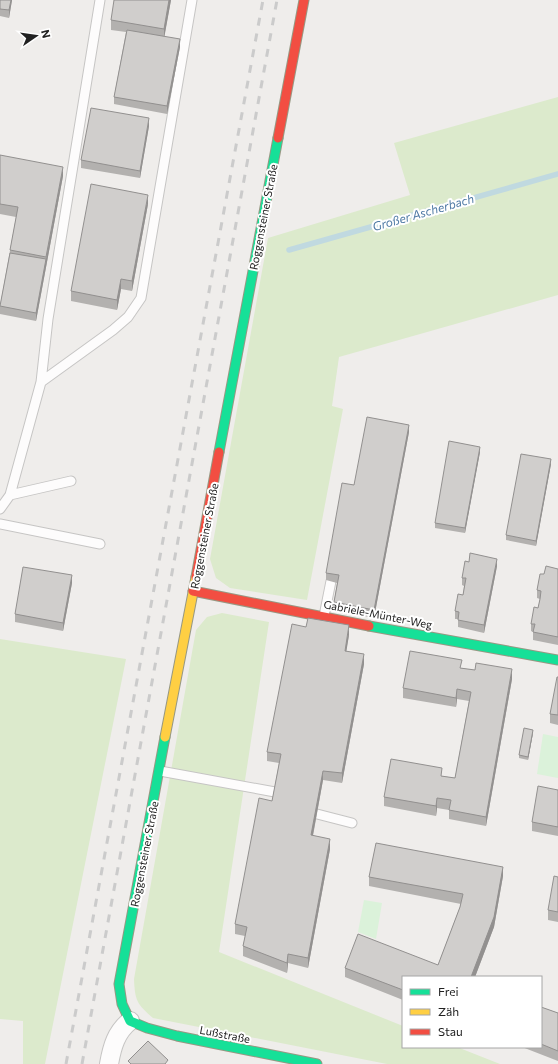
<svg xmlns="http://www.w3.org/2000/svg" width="558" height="1064" font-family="Commissioner,sans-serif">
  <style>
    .grass { fill: #dceacc }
    .park { fill: #dbf2da }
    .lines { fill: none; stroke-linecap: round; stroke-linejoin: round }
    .stream { stroke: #c0d9e0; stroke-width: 5.5 }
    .lane-casing { stroke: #c6c5c4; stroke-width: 11 }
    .street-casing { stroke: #c6c5c4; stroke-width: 20 }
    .fast-casing { stroke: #979883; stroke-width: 11 }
    .slow-casing { stroke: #979883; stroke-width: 11 }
    .jam-casing { stroke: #979883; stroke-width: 11 }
    .lane { stroke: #fdfcfc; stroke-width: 9 }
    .street { stroke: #fdfcfc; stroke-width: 18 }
    .fast { stroke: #16e098; stroke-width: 9 }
    .slow { stroke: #ffcf43; stroke-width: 9 }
    .jam { stroke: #f24e42; stroke-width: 9 }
    .rail { stroke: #cbcbcb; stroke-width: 3; stroke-dasharray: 8 8; stroke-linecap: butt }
    .wall { fill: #b3b1af }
    .shaded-wall { fill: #92908f }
    .building { fill: #d0cecc; stroke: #92908f }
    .labels { text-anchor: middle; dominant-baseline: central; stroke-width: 4; stroke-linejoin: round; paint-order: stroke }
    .street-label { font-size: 11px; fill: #212121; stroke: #fff }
    .water-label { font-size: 12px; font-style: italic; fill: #4f7aa5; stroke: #fff }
  </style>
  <rect width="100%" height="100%" fill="#efedeb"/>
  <!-- grass -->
  <path class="grass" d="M558 97V295L339 357 332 406 343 409 307 600 230 588 216 578 210 559 268 238 410 195 394 143Z
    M222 613 269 622 219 952 403 1026V1047H457L500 1064H387L153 1018C137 1004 135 1001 134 979L196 630 207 617Z
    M0 639 126 659 45 1064H23V1021L0 1019Z"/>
  <!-- park -->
  <path class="park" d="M543 734 558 737V778L537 774Z
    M364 900 382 903 376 939 358 932Z"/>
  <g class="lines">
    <!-- stream -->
    <path class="stream" d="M289 250 558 174"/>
    <defs>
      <path id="lane" d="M41 382 113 330 128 317 141 298 192 0
        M10 495 71 481
        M0 509 10 495 41 382 48 319 100 0
        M0 524 100 544
        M324 616 331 581
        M160 771 275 792
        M317 814 352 823"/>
      <path id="street" d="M109 1064C112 1047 116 1032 130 1021"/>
      <path id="fast" d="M219 452 278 138
        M369 626 558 660
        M165 737 119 984 122 1004 130 1021 147 1028 177 1036 317 1064"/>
      <path id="slow" d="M165 737 196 577"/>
      <path id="jam" d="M278 138 304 0
        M196 577 219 452
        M193 591 369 626"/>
    </defs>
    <!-- lane casing -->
    <use href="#lane" class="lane-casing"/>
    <!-- street casing -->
    <use href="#street" class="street-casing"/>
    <!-- fast casing -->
    <use href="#fast" class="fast-casing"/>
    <!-- slow casing -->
    <use href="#slow" class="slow-casing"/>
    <!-- jam casing -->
    <use href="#jam" class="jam-casing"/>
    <!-- lane -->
    <use href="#lane" class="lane"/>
    <!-- street -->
    <use href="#street" class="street"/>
    <!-- fast -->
    <use href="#fast" class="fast"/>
    <!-- slow -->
    <use href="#slow" class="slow"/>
    <!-- jam -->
    <use href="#jam" class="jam"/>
    <!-- rail -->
    <path class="rail" d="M66 1064 263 0
      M82 1064 277 0"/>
  </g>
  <!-- wall -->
  <path class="wall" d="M0 0H12L9 18 0 16Z
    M171 0 164 37 180 47 167 114 114 104V97L126 32 111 30V20Z
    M149 126 140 178 81 168V160Z
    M0 155 63 176 36 321 0 314V306L16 217 0 214Z
    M148 204 132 291 121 289 117 310 71 301V291Z
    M409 432 374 618 334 610V602L337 583 326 580V573L354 485Z
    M480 452 465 533 435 528V523Z
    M551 464 536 546 506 540V535Z
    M497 566 484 633 458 627V619H455V611L463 595 464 586 462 585V578Z
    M558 569V645L533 640V632L531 631V624L538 608 540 599 537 598V590L544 574Z
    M72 583 63 631 15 622V614Z
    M349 635 346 651 364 664 342 783 323 780 313 836 330 849 308 968 288 963 287 973 243 956V946L245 936 235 934V924L272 801 279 763 267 761V752Z
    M462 668 512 679 486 826 449 819V810L437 808 436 816 384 806V797L442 776 455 778 469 701 457 699 456 707 403 698V688Z
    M558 677V725L550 723V714Z
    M533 733 528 760 519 758V755Z
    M558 790V836L532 831V822Z
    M503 876 494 927 475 977H403V1000L345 977V968L438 965 460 907 461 904 369 886V877Z
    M558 877V922L548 920V910Z
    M541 1007 558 1013V1061L522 1047H541Z"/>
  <!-- shaded-wall -->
  <path class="shaded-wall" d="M11 0H12L9 18V10Z
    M169 0H171L164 39V29Z
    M180 39V47L167 114V106Z
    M149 118V126L140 178V171Z
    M63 167V176L36 321V313Z
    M148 195V204L132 291V281Z
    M121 279V289L117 310V300Z
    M409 425V432L374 618V610Z
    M480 447V452L465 533V528Z
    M551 459V464L536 546V541Z
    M497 559V566L484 633V625Z
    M72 575V583L63 631V623Z
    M349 625V635L345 660V651Z
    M364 654V664L342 783V773Z
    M512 669V679L486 826V817Z
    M457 689V699L456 707V698Z
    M533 730V733L528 760V757Z
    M323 771V780L311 845V835Z
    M437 798V808L436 816V806Z
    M330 839V849L308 968V958Z
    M503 867V876L494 927 475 977H471Z
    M288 954V963L287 973V963Z"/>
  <!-- building -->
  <path class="building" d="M0 0H11L9 10 0 9Z
    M114 0H169L164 29 111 20Z
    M127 30 180 39 167 106 114 97Z
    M91 108 149 118 140 171 81 160Z
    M0 155 63 167 46 257 10 250 18 207 0 204Z
    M91 184 148 195 132 281 121 279 117 300 71 291Z
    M10 253 46 259 36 313 0 306Z
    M367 417 409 425 374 610 334 602 339 575 326 573 342 483 354 485Z
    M449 441 480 447 465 528 435 523Z
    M521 454 551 459 536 541 506 535Z
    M470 553 497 559 484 625 458 620 459 612 455 611 458 594 463 595 466 578H462L465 561 469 562Z
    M546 566 558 569V637L533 632 535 624H531L534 607 538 608 540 599 541 591 537 590 540 574H544Z
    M23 567 72 575 63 623 15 614Z
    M308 618 349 625 345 651 364 654 342 773 323 771 311 835 330 839 308 958 288 954 287 963 243 946 247 927 235 924 259 798 272 801 281 754 267 752 292 624 306 627Z
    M410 651 462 660 460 668 475 670 476 663 512 669 486 817 449 810 451 800 437 798 436 806 384 797 391 759 442 768 441 776 455 778 471 692 457 689 456 698 403 688Z
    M557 677H558V715L550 714Z
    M524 728 533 730 528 757 519 755Z
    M538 786 558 790V827L532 822Z
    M376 843 503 867 494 917 471 977H403V990L345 968 358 934 438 965 460 907 463 894 369 877Z
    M554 876 558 877V912L548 910Z
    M541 1007 558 1013V1051L541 1044Z
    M148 1041 168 1060 165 1064H131L128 1061Z"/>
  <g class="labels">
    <!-- street labels -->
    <g class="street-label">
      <text transform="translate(263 217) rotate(-79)">Roggensteiner Straße</text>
      <text transform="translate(204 536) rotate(-79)">Roggensteiner Straße</text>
      <text transform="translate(378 614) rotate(11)">Gabriele-Münter-Weg</text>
      <text transform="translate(144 854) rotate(-79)">Roggensteiner Straße</text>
      <text transform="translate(225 1034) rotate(11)">Lußstraße</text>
    </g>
    <!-- water labels -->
    <g class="water-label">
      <text transform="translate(423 212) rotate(-16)">Großer Ascherbach</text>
    </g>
  </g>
  <!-- legend -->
  <rect x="402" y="976" width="140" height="72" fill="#ffffff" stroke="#a6a6a6"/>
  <rect x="410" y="989" width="20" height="6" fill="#16e098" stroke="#a6a6a6"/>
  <text x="438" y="996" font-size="12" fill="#212121">Frei</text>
  <rect x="410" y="1009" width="20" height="6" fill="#ffcf43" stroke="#a6a6a6"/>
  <text x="438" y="1016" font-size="12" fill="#212121">Zäh</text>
  <rect x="410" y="1029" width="20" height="6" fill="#f24e42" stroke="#a6a6a6"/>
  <text x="438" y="1036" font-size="12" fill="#212121">Stau</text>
  <!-- north arrow -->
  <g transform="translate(36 36) rotate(77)" stroke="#ffffff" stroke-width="3" paint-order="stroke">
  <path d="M0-3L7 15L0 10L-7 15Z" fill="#212121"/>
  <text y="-6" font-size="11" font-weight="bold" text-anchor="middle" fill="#212121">N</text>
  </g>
</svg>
